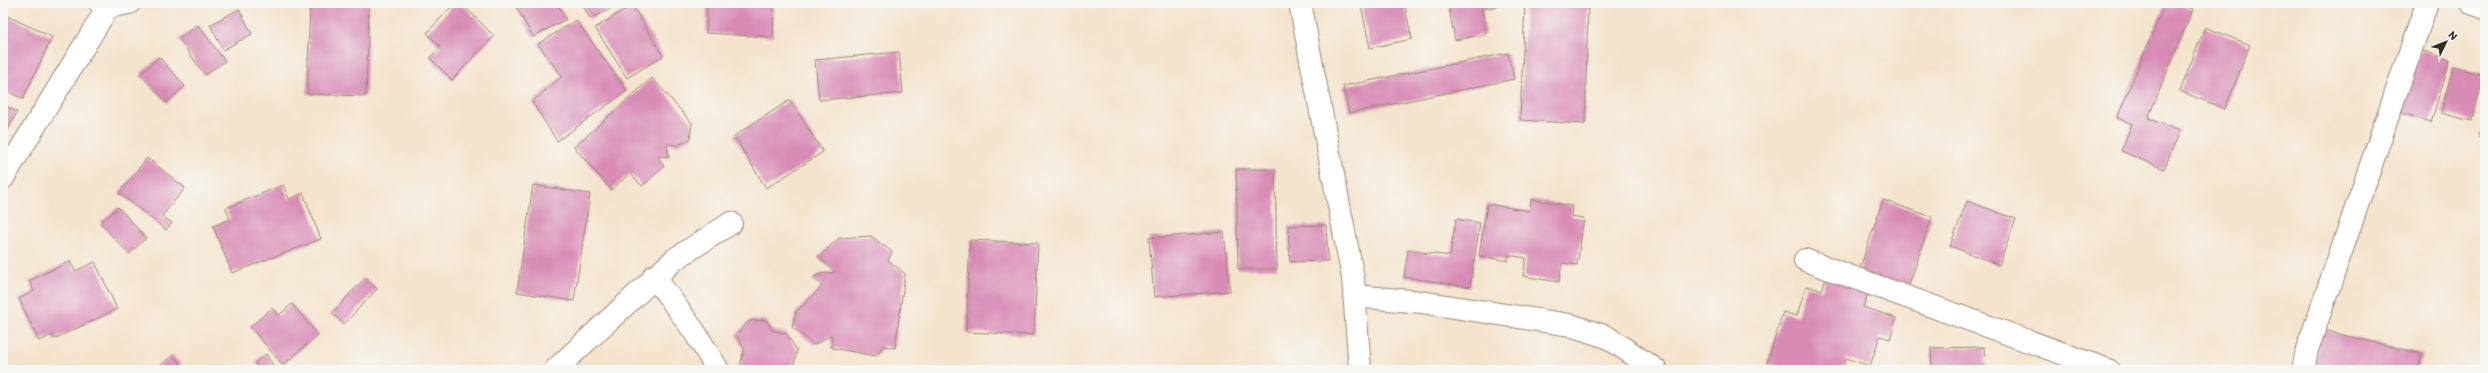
<svg xmlns="http://www.w3.org/2000/svg" width="2488" height="373" font-family="Itim,sans-serif">
  <style>
    .building { fill: #d88bb5 }
    .lines { fill: none; stroke-linecap: round; stroke-linejoin: round }
    .minor-casing { stroke: #988675; stroke-width: 24 }
    .minor { stroke: #fff; stroke-width: 22 }
  </style>
  <rect width="100%" height="100%" fill="#f6f6f2"/>
  <filter id="ink" filterUnits="userSpaceOnUse"><feTurbulence type="fractalNoise" baseFrequency=".025" numOctaves="2"/><feDisplacementMap in="SourceGraphic" scale="8" xChannelSelector="R" yChannelSelector="G"/><feConvolveMatrix kernelMatrix="1 2 1 2 8 2 1 2 1" color-interpolation-filters="sRGB"/></filter>
  <filter id="wash" filterUnits="userSpaceOnUse"><feTurbulence type="fractalNoise" baseFrequency=".012" numOctaves="4" result="noise"/><feDisplacementMap in="SourceGraphic" scale="16" xChannelSelector="R" yChannelSelector="G"/><feGaussianBlur stdDeviation="0.9" result="paint"/><feColorMatrix in="noise" values="0 0 0 0 0 0 0 0 0 0 0 0 0 0 0 0 0 1.4 0 .05"/><feComposite in="paint" operator="in"/></filter>
  <g filter="url(#wash)">
    <rect width="100%" height="100%" fill="#f4e3cc"/>
    <g id="blocks">
      <!-- building -->
      <path class="building" d="M310 3H369L366 96 307 94Z
        M455 3H461L494 36 452 80 430 58 440 47 427 33Z
        M514 3H557L566 19 533 37Z
        M582 3H621L590 19Z
        M707 3H774L773 37 706 33Z
        M1368 3H1404L1412 39 1370 48 1361 5Z
        M1448 3H1498L1499 6 1482 9 1486 34 1455 40Z
        M1525 3H1588L1585 124 1520 120Z
        M2165 3H2179L2193 9 2148 118 2180 131 2164 169 2121 151 2132 124 2117 118Z
        M632 5 663 56 627 78 595 28Z
        M239 9 252 34 223 50 210 25Z
        M3 14 52 37 23 99 3 89Z
        M576 20 627 91 557 141 532 102 562 76 538 44Z
        M198 25 225 61 205 75 179 39Z
        M2205 27 2250 45 2225 109 2180 91Z
        M2420 50 2450 60 2431 122 2401 113Z
        M899 52 903 93 819 100 815 60Z
        M1508 53 1514 79 1349 113 1343 86Z
        M159 57 185 86 167 103 140 74Z
        M2453 67 2484 75 2472 121 2441 113Z
        M652 78 692 123 690 139 679 145 667 144 669 157 658 156 664 167 642 186 630 173 611 190 574 147Z
        M790 100 823 152 766 188 734 136Z
        M6 106 17 112 5 136 3 135V111Z
        M2485 119V139L2479 137Z
        M147 158 185 188 162 216 172 223 166 230 119 193Z
        M1236 169H1275L1277 269H1238Z
        M283 185 289 199 303 193 321 239 232 273 213 226 230 219 226 208Z
        M533 185 590 194 574 301 517 292Z
        M1531 199 1572 206 1571 216 1584 218 1577 265 1562 263 1559 282 1523 276 1526 258 1508 255V261L1479 256 1487 204 1530 211Z
        M1883 200 1932 217 1907 291 1858 274Z
        M1967 201 2016 219 1999 265 1950 246Z
        M118 207 146 238 129 254 100 223Z
        M1456 219 1480 223 1470 287 1404 277 1408 250 1450 256Z
        M1326 225 1328 261 1290 262 1288 226Z
        M1224 232 1230 291 1154 297 1149 238Z
        M871 236 892 252 888 260 905 274 895 348 883 346 876 356 832 348 831 335 814 345 792 327 796 312 822 286 813 278 820 274 835 272 818 257 839 238Z
        M970 240 1038 243 1034 335 966 332Z
        M70 261 75 271 95 262 117 309 54 339 52 335 39 341 19 299 34 291 29 281Z
        M365 278 377 289 344 324 332 313Z
        M1826 278 1869 291 1863 307 1896 318 1890 339 1880 336 1870 366 1846 358 1843 370H1789L1767 363 1783 312 1797 316 1806 286 1822 290Z
        M292 304 318 335 283 365 250 327 272 308 278 316Z
        M766 320 773 331 786 333 797 350 793 370H743L740 366 744 349 736 335 749 321Z
        M2322 330 2422 354 2418 370H2313Z
        M1984 347 1985 370H1932L1931 348Z
        M266 354 276 370H260L255 362Z
        M173 355 185 370H155Z"/>
    </g>
  </g>
  <g filter="url(#ink)">
    <use href="#blocks" fill-opacity="0" stroke="#988675" stroke-width="1"/>
    <g class="lines">
      <defs>
        <path id="minor" d="M100 3 108 7 129 3
          M1300 3 1353 278 1360 370
          M2471 3 2485 8
          M3 178 108 7
          M1805 260 2108 370
          M654 276 694 331 718 370
          M1355 296 1421 302 1570 325 1607 337 1656 370
          M555 370 675 259 731 223
          M2303 370 2307 350 2427 3"/>
      </defs>
      <!-- minor casing -->
      <use href="#minor" class="minor-casing"/>
      <!-- minor -->
      <use href="#minor" class="minor"/>
    </g>
  </g>
  <!-- margin -->
  <rect width="2488" height="373" fill="none" stroke="#f6f6f2" stroke-width="16"/>
  <!-- north arrow -->
  <g transform="translate(2446 42) rotate(47)" stroke="#f6f6f2" stroke-width="3" paint-order="stroke">
  <path d="M0-3L7 15L0 10L-7 15Z" fill="#3b2a1e"/>
  <text y="-6" font-size="11" font-weight="bold" text-anchor="middle" fill="#3b2a1e">N</text>
  </g>
</svg>
